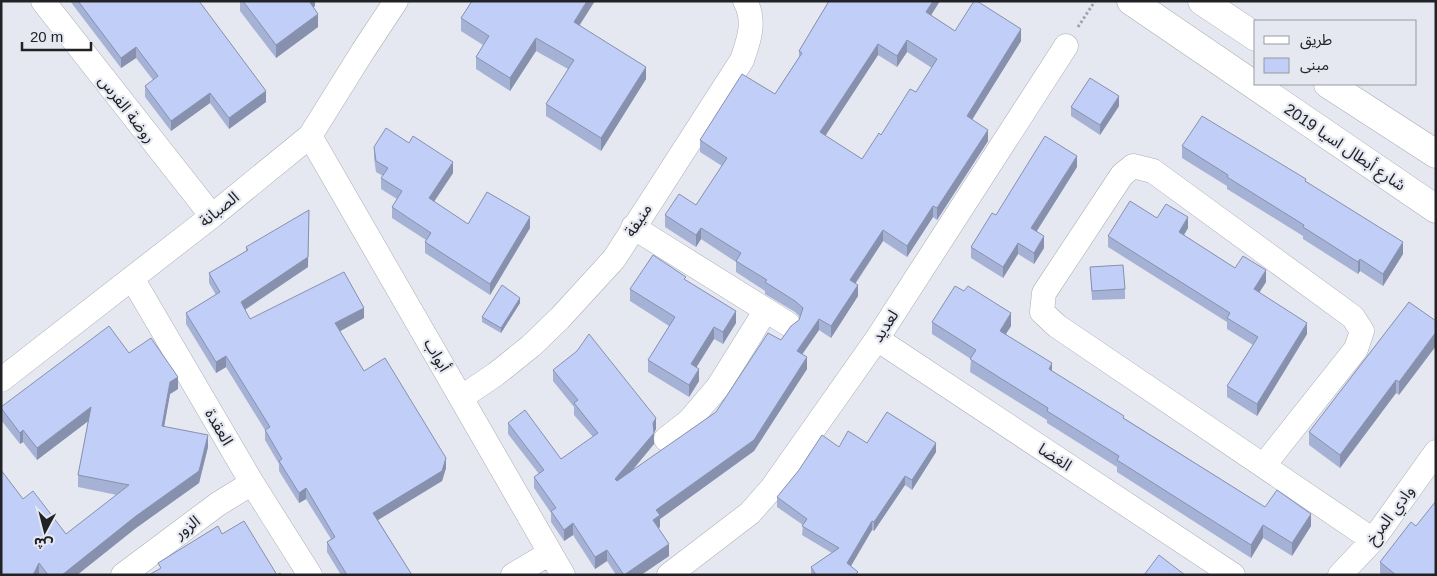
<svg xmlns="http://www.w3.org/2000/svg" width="1437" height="576" font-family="Arial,'Noto Sans Arabic',sans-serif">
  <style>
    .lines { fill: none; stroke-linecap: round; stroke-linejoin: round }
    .minor-casing { stroke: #aaadb5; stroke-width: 25 }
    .secondary-casing { stroke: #aaadb5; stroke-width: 29 }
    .path { stroke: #a0a3aa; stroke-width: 3; stroke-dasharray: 2.5 2.5; stroke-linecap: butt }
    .minor { stroke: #fff; stroke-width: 24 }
    .secondary { stroke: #fff; stroke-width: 28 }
    .wall { fill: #a6b2d5; fill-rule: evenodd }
    .shaded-wall { fill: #8791ae }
    .building { fill: #c1cff8; stroke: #8791ae; fill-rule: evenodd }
    .labels { text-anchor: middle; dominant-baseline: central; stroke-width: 4.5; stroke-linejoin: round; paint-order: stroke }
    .street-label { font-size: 16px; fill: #212225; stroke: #e5e8f1 }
  </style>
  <rect width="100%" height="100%" fill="#e5e8f1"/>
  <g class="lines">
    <defs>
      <path id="minor" d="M43 1 212 216
        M310 136 563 575
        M633 227 788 324
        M132 278 252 483 310 575
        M877 339 1233 575
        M1 380 212 216 310 136 363 51 396 1
        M462 397 496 374 531 346 560 318 614 259 742 60C749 40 756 21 745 1
        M666 439 689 421 718 387 766 310
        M1264 465 1356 349 1362 331 1353 317 1153 171 1133 166 1122 175 1044 293 1042 312 1057 326 1373 540
        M123 575 218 504 252 483
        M513 575 550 553
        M669 575 750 513 772 488 877 339 1066 46
        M1340 575 1373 540 1436 452"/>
      <path id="secondary" d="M1131 1 1436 209
        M1202 1 1256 37
        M1328 84 1436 154"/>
    </defs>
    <!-- minor casing -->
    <use href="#minor" class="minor-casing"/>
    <!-- secondary casing -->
    <use href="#secondary" class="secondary-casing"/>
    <!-- path -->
    <path class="path" d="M1078 27 1095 1"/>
    <!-- minor -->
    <use href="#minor" class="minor"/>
    <!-- secondary -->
    <use href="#secondary" class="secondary"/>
  </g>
  <!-- wall -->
  <path class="wall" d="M70 1H199L266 102 229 129 210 103 171 131 145 97V86L153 80 136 58 121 68Z
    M240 1H315V6L313 7 318 27 276 58 240 11Z
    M829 1H940L931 15 955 31 1021 41 972 119 988 141 937 220 933 217 907 257 883 241 856 283 858 296 831 338 819 330 802 354 807 369 754 451 660 519V527L658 528 669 556 641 575H616L607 561 595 569 573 535 564 541 551 522V513L534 488V477L539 474 508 434V423L561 459 593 437 574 415V407L553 381V370L656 429 654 433V444L631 472 716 412 799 320 800 317 795 312 765 294V291L736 272V262L701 239 696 247 665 227V215L696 205 722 166 700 152V140L775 94 799 57V51ZM907 52 932 68 916 92 881 135 862 159 825 136 878 55 897 67Z
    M461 18 580 25 646 79 601 151 546 116V104L568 69 536 51 510 91 476 69V57L483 45 461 31Z
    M1119 106 1100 135 1071 116V107Z
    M1182 146 1306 181 1403 254 1383 286 1360 271 1358 274 1303 239V236L1227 189V186L1182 158Z
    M374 147 453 173 434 202 468 224 530 228 490 295 425 253V242L426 240 392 218V207L397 199 381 189V178L383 176 376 172 374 158Z
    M1077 167 1037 231 1044 248 1034 264 1018 254 1003 278 971 258V247L996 215Z
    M1157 218 1188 228 1184 235 1235 268 1266 282 1259 292 1307 334 1257 416 1227 397V386L1253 345 1227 329V322L1108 247V236Z
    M246 247 308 267 245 310 250 319 364 318 340 331 364 371 446 468 442 481 378 520 412 575H341L327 552V542L331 539 306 499 299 503 279 471V464L265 440V430L226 367 216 373 186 324V313L216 295 209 283V273L246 251Z
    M1090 267 1125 289V299L1092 300Z
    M686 280 736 323 723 344 714 339 696 367 699 381 689 397 648 372V360L669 326 630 301V289Z
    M1409 302 1399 395 1396 393 1340 468 1309 445V432Z
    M520 303 501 333 482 322V317Z
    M932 322 1011 326 1006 334 1052 371 1124 418 1265 507 1311 526 1292 556 1263 538 1251 558 1117 472V467L1047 423V420L970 372 971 359 932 334Z
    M178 389 170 394 164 427 208 447 199 483 136 528 77 575H1L23 499 66 534 117 495 78 487V475L88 421 37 460 23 442 20 444 1 420V407Z
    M839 447 936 452 912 490 905 485 874 531 872 530 850 566 858 575H811V567L832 553 802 535 803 525 777 507V497Z
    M1380 562 1436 575H1382L1380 573Z"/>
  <!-- shaded-wall -->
  <path class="shaded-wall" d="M307 1H315V6L307 12Z
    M587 1H595L574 34V22Z
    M933 1H940L926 23V12Z
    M318 14V27L276 58V45Z
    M1021 29V41L967 128V116Z
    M536 38V51L510 91V78Z
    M907 40V52L897 67V56Z
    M878 44V55L820 144V132Z
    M136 47V58L121 68V58Z
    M646 67V79L601 151V138Z
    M266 91V102L229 129V118Z
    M210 93V103L171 131V121Z
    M1119 96V106L1100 135V125Z
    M988 130V141L937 220V208Z
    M1077 156V167L1031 240V228Z
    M453 162V173L429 209V198Z
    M933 206V217L907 257V246Z
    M309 210 308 267 241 312V302Z
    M530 217V228L490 295V284Z
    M1188 217V228L1179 243V232Z
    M701 228V239L696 247V235Z
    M883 230V241L850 291V280Z
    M1044 236V248L1034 264V253Z
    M1403 242V254L1383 286V274Z
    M1018 243V254L1003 278V267Z
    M1360 259V271L1358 274V262Z
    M1266 270V282L1254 301V289Z
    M858 285V296L831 338V326Z
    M520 298V303L501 333V328Z
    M364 308V318L335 334V323Z
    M736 311V323L723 344V332Z
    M1011 313V326L1000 343V331Z
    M819 319V330L797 362V351Z
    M1307 323V334L1257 416V404Z
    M714 327V339L691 376V364Z
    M1436 332V346L1399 395V382Z
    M226 356V367L216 373V362Z
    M807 357V369L754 451 660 519V527L653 532V520L656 510Z
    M1052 363V375L1049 369Z
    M699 369V381L689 397V385Z
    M178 377V389L170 394 162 438V426L170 382Z
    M1396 380V393L1340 468V455Z
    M91 407V419L37 460V448Z
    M656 418V429L654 433V444L615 491V479Z
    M23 430V442L20 444V433Z
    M208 435V447L199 483 136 528 77 575H62Z
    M936 443V452L912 490V480Z
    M446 458V468L442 481 373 523V513Z
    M905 476V485L874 531V522Z
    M306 488V499L299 503V493Z
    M1311 514V526L1292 556V543Z
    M872 521V530L847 573V563Z
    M573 523V535L564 541V530Z
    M1263 525V538L1251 558V545Z
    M669 544V556L641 575H624Z
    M607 550V561L595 569V557Z
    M39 563V575H33Z"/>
  <!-- building -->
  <path class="building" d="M78 1H199L266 91 229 118 210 93 171 121 145 86 158 76 136 47 121 58Z
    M243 1H309L318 14 276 45Z
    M472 1H587L574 22 646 67 601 138 546 104 574 60 536 38 510 78 476 57 489 36 461 18Z
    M829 1H933L926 12 955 31 974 1H977L1021 29 967 116 988 130 937 208 933 206 907 246 883 230 850 280 858 285 831 326 819 319 797 351 807 357 754 440 656 510 660 515 653 520 669 544 624 575 607 550 595 557 573 523 564 530 551 511 556 508 534 477 544 470 508 423 525 410 561 459 598 433 574 403 578 400 553 370 577 351 589 334 656 418 653 423 654 433 615 479 617 481 716 412 768 333 781 340 791 326 799 320 803 308 795 301 765 282 767 280 736 261 741 253 701 228 696 235 665 215 679 194 696 205 727 158 700 140 742 74 775 94 802 53 799 51ZM907 40 937 59 916 92 910 89 881 135 879 133 862 159 820 132 878 44 897 56Z
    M1090 78 1119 96 1100 125 1071 107Z
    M1202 116 1306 179 1305 181 1403 242 1383 274 1360 259 1358 262 1303 227 1304 225 1227 177 1228 175 1182 146Z
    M386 128 409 143 413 136 453 162 429 198 468 224 487 192 530 217 490 284 425 242 431 233 392 207 402 191 381 178 388 168 376 161 374 147Z
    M1045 136 1077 156 1031 228 1044 236 1034 253 1018 243 1003 267 971 247 992 213 996 215Z
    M1130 201 1157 218 1166 204 1188 217 1179 232 1235 268 1243 256 1266 270 1254 289 1307 323 1257 404 1227 386 1258 337 1227 318 1230 313 1108 236Z
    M309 210 308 257 241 302 250 319 344 272 364 308 335 323 364 371 385 358 446 458 442 471 373 513 412 575H347L327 542 335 537 306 488 299 493 279 461 282 459 265 430 270 427 226 356 216 362 186 313 220 292 209 273 248 250 246 247Z
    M653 255 686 277 684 279 736 311 723 332 714 327 691 364 699 369 689 385 648 360 675 317 630 289Z
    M1123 265 1125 289 1092 291 1090 267Z
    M502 285 520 298 501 328 482 317Z
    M955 286 964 291 968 286 1011 313 1000 331 1052 363 1049 369 1124 416 1123 418 1265 507 1277 490 1311 514 1292 543 1263 525 1251 545 1117 460 1119 456 1047 411 1048 408 970 359 976 350 932 322Z
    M1409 302 1436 321V332L1399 382 1396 380 1340 455 1309 432Z
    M109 326 129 353 151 338 178 377 170 382 162 426 208 435 199 471 136 516 62 575H48L39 563 33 575H1V470L23 499 33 491 66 534 129 485 78 475 91 407 37 448 23 430 20 433 1 408V407Z
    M887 412 936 443 912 480 905 476 874 522 872 521 847 563 858 572 855 575H816L811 567 839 548 802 526 807 519 777 497 799 470 822 435 839 447 848 431 867 443Z
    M1436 501V575H1396L1380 562 1411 522 1416 526Z
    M244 521 277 575 280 573 282 575H149L161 568 158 563 218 526 222 534Z
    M1159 555 1185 575H1144Z"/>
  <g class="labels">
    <!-- street labels -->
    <g class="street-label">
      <text transform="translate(127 109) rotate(52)">روضة الفرس</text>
      <text transform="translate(1345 147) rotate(34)">شارع أبطال اسيا 2019</text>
      <text transform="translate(219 209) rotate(-39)">الصبانة</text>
      <text transform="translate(638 220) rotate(-57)">منيفة</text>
      <text transform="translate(885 326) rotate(-57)">لعديد</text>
      <text transform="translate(437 355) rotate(60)">أبواب</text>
      <text transform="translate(219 427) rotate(60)">العقدة</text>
      <text transform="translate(1055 457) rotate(33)">الغضا</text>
      <text transform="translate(1390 515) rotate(-53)">وادي المرخ</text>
      <text transform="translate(187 527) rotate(-37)">الزور</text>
    </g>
  </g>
  <!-- border -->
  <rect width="1437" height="576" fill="none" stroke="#212225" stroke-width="5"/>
  <!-- legend -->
  <rect x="1254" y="20" width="162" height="65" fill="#e5e8f1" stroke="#97999f"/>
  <rect x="1264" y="36" width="25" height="8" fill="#ffffff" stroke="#97999f"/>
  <text x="1300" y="45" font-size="15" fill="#212225">طريق</text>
  <rect x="1264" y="58" width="25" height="15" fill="#c1cff8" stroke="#97999f"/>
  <text x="1300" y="70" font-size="15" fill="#212225">مبنى</text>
  <!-- north arrow -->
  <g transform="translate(45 531) rotate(187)" stroke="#e5e8f1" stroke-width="4" paint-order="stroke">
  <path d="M0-4L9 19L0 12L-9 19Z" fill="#212225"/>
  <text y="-8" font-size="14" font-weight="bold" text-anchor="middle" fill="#212225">ش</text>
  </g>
  <!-- scale -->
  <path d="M22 42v8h69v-8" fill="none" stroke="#212225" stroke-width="2.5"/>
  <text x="30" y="42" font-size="15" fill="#212225" stroke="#e5e8f1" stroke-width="4" paint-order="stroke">20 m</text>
</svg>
